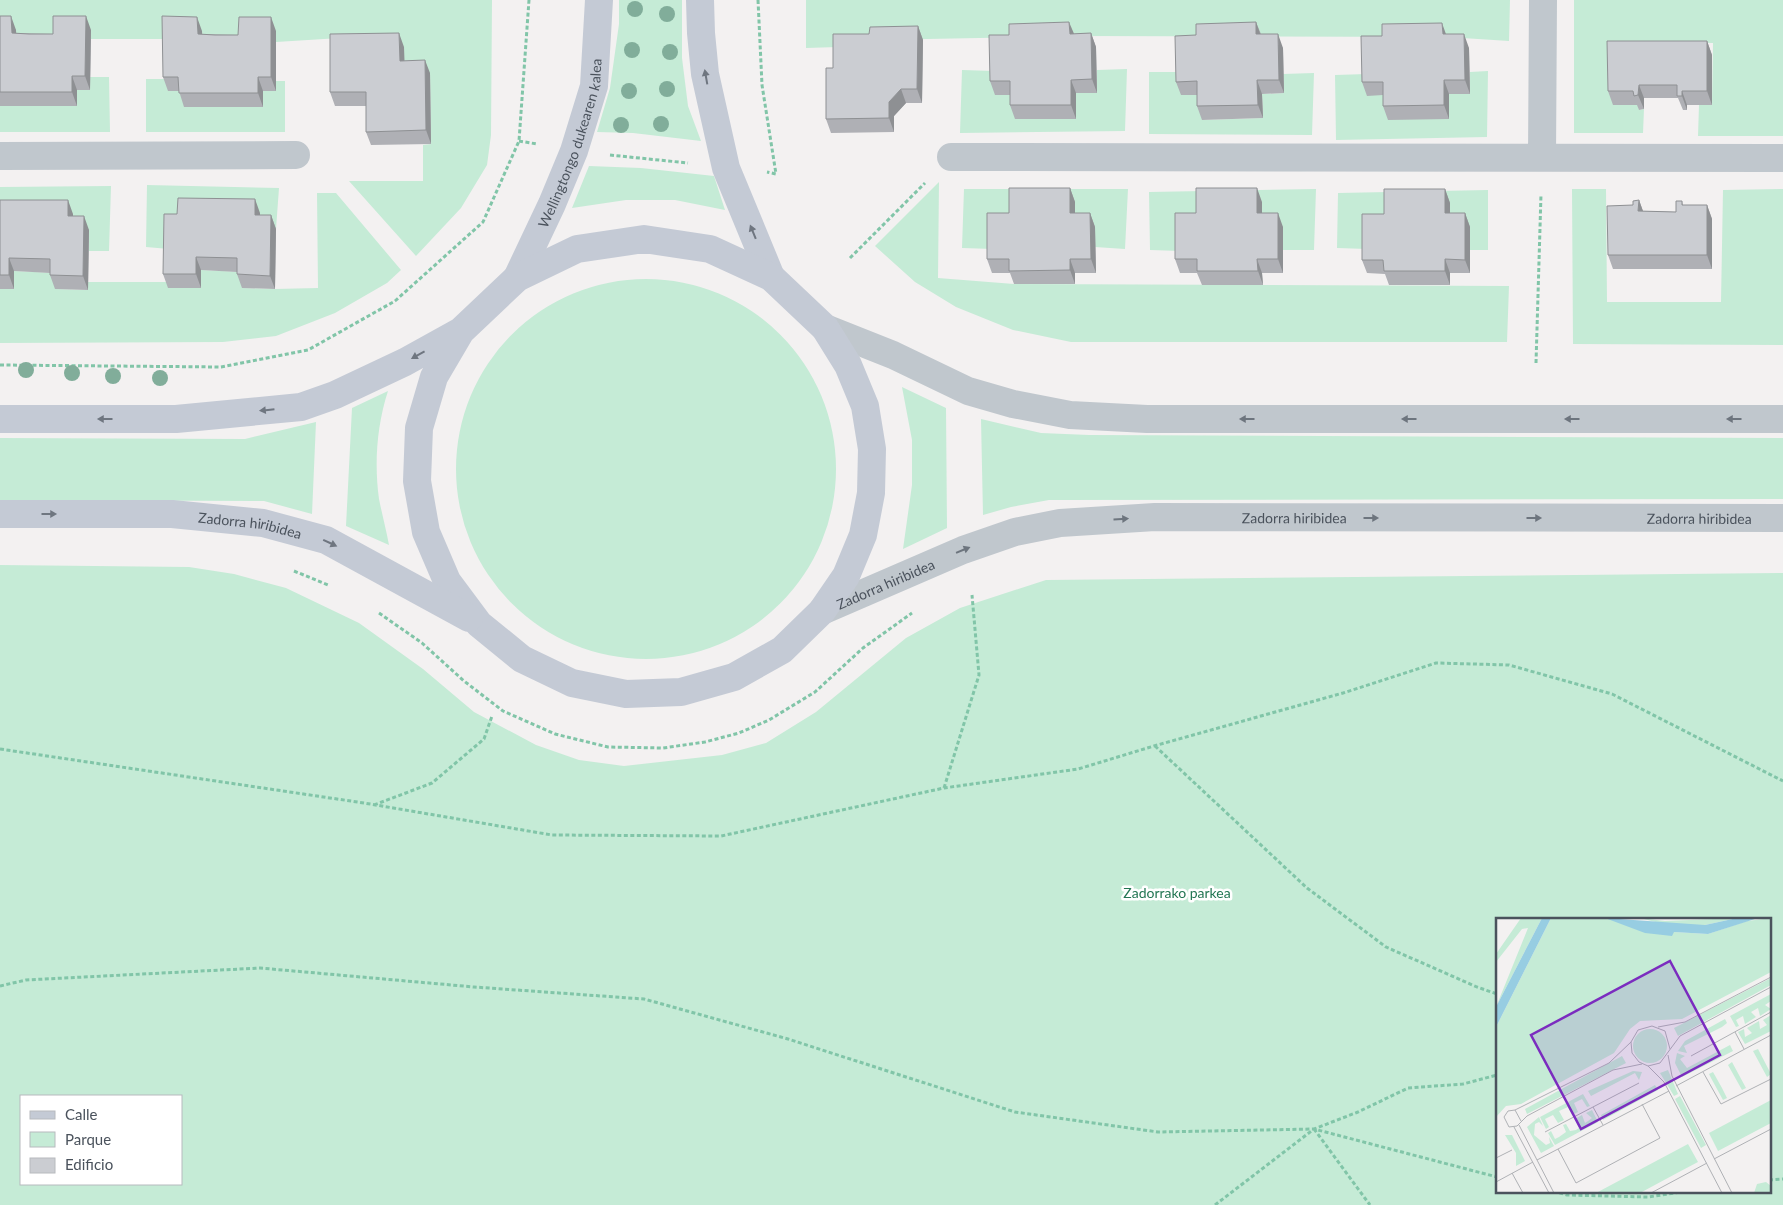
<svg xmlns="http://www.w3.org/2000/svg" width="1783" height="1205" font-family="Lato,sans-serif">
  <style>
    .green { fill: #c5ebd6; fill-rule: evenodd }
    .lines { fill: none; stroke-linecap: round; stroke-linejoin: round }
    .path { stroke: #81c5a8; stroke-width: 3; stroke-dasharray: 4 2.5; stroke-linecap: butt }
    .minor { stroke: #c0c7cd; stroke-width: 28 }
    .tertiary { stroke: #c0c7cd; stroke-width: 28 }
    .secondary { stroke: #c4cad5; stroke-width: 28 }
    .tree { fill: #81ad9a }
    .wall { fill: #afb0b5 }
    .shaded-wall { fill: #8e9093 }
    .building { fill: #cbcdd2; stroke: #8e9093 }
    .oneway { fill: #6f7680 }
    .oneway2 { fill: #6d757e }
    .labels { text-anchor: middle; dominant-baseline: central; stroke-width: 5; stroke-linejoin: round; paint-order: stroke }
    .street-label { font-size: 14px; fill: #4a525c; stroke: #fff }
    .park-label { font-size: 14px; fill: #237653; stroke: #fff }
    .inset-road { fill: none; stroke: #afb1b5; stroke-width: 1 }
    .view { fill: #7b2cbf; fill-opacity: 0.15; stroke: #7b2cbf; stroke-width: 2.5 }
    .inset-edge { fill: none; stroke: #4a525c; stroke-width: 2.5 }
  </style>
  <rect width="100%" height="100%" fill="#f3f1f1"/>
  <!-- green -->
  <path class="green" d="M0 0H492L491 135 487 165 461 208 416 256 349 181H423V145L431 144 430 74 340 38 276 42 243 49 203 48 202 31 167 39H91V30L58 48 0 29Z
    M619 0H682V58L688 106 701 141 633 133 597 132 610 88 619 24Z
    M806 0H1510L1509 41 1447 37 1075 36 875 40 838 47 806 48Z
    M1574 0H1783V136H1698L1699 105H1712L1713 43 1663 42 1638 105 1639 110 1644 109 1643 133H1574Z
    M1127 69 1125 131 960 133 962 70 994 71 1015 95 1076 119V93H1097V70Z
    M1488 71 1487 137 1336 140 1335 75 1367 74 1449 94H1470V72Z
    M1149 72H1181L1202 95V120L1263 118 1262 94 1284 93 1283 74 1314 73 1312 135 1149 134Z
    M90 77H109L110 132H0V106H77V90Z
    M146 79H167L263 91 275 81H285V132H146Z
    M589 166 641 168 714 176 725 210 675 200H626L572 208Z
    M939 182 938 278 1014 284 1509 286 1507 342H1071L1013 330 956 307 915 282 875 246Z
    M147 185 279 188 276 229 169 249 146 247Z
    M111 186 109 251H89V230L0 214V187Z
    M964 189H1128L1125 249 1095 247V227L993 249 962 248Z
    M1316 189 1314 250H1283L1262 227V202L1180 251 1150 250 1149 192Z
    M1572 189H1606L1607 302H1721L1723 190 1783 189V345L1573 344Z
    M1488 190V250H1470L1450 227 1449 203 1389 228 1367 249 1337 248 1338 193Z
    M317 193H336L401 270 387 283 335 313 276 336 223 342 0 343V289H14V271L55 273V289L88 290V282H168V288H201V270L242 272V288L275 289 318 288Z
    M456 469a190 190 0 1 1 380 0a190 190 0 1 1-380 0Z
    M902 387 946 408 947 528 903 549 912 485V440Z
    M388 391C377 425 374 463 379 499 382 514 386 529 389 545L346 526 352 408Z
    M981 419 1041 433 1089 435 1783 438V499L1049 500 1011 507 983 515Z
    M316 422 312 514 264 501 0 500V438L245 439Z
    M0 565 189 567 234 574 286 588 359 623 423 669 474 712 536 745 579 760 624 766 722 755 766 743 816 712 906 638 960 608 1046 580 1783 573V1205H0ZM1497 919H1769V1191H1497ZM21 1096H181V1184H21Z"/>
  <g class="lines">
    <!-- path -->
    <path class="path" d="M758 0 762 85 776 174 767 172
      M519 141 537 144
      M610 155 688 163
      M850 258 925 183
      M1536 363 1541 194
      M0 365 221 367 308 350 395 301 483 222 519 141 529 0
      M294 571 328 585
      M379 613 422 643 464 681 503 711 555 734 608 747 663 748 705 742 739 733 769 720 815 692 863 648 912 613
      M1155 746 1307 888 1386 947 1477 987 1497 994
      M0 749 364 803 552 835 721 836 944 788 1078 769 1154 746 1343 693 1436 663 1509 665 1612 694 1783 781
      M944 788 979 675 972 595
      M374 805 432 783 484 739 492 716
      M0 986 26 980 260 968 474 987 644 999 788 1039 1015 1112 1158 1132 1314 1129 1497 1177
      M1314 1129 1370 1205
      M1769 1180 1783 1179
      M1553 1191 1567 1195 1648 1197 1688 1191
      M1215 1205 1314 1129 1358 1112 1408 1088 1463 1084 1497 1075"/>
    <!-- minor -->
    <path class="minor" d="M0 156 296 155
      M951 157 1783 158
      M1542 157 1543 0"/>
    <!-- tertiary -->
    <g class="tertiary">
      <path d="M825 328 893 355 968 391 1013 404 1070 415 1147 419H1783"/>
      <path id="s1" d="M822 611 963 550 1015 532 1060 523 1155 517 1783 518"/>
    </g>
    <!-- secondary -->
    <g class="secondary">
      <path d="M700 0 701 33 705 74 726 168 771 277"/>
      <path id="s2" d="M517 278 552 204 574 151 594 86 599 0"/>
      <path d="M0 419H176L301 407 335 395 405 362 461 331 517 278 577 249 644 239 710 249 771 277 825 328 848 365 865 406 872 449 871 493 863 535 846 576 822 611 782 650 734 677 681 692 626 694 572 683 522 659 479 624 447 581 426 532 417 481 419 428 434 377 461 331"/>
      <path id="s3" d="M0 514H172L263 523 326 540 469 618"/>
    </g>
  </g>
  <!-- trees -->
  <g class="tree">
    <circle cx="635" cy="9" r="8"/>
    <circle cx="667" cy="14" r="8"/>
    <circle cx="632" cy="50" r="8"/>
    <circle cx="670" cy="52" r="8"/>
    <circle cx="667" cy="89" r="8"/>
    <circle cx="629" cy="91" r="8"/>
    <circle cx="661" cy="124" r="8"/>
    <circle cx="621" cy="125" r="8"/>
    <circle cx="26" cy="370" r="8"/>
    <circle cx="72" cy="373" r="8"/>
    <circle cx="113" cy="376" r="8"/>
    <circle cx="160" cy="378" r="8"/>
  </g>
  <!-- wall -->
  <path class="wall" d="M0 16 16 30V33L53 34 91 30 90 90H77V106H0Z
    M1256 22 1261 34 1283 48 1284 93 1262 94 1263 118 1202 120 1197 106V95H1181L1176 82 1196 35Z
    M918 26 923 40 922 103H906L894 116V132L831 133 826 119 833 68 869 34Z
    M202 31V34L238 35 276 31V91H263V107H184L179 91H168L163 77Z
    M1091 33 1096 47 1097 93H1076V119H1015L1010 105V95H995L990 81 1074 34Z
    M1446 34 1469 48 1470 94H1449V119L1388 120 1383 106V95L1367 96 1362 82 1382 36Z
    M1707 41 1712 55V105H1687V110H1683L1678 98H1644V109L1639 110 1637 105H1613L1608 91Z
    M404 47V61L430 73 431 144 371 145 366 132V106H335L330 92Z
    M1070 188 1075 202V213H1090L1095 227 1096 273H1075V284H1014L1010 273H992L987 259Z
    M1445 189 1450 203V213H1465L1470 227V273H1450V285H1389L1385 274 1367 273 1362 260 1384 214Z
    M0 200 73 214V216L89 230 88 290 55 289 50 275V273L14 271V289H0Z
    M1639 200 1643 211 1676 212 1682 201 1683 205H1707L1712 219V269H1613L1608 255 1633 205Z
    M1262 202V213L1283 227V273H1262L1263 285H1202L1197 273H1180L1175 259 1196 213Z
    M260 213V215H271L276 229 275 289 242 288 237 274V272L201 270V288H168L163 274Z"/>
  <!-- shaded-wall -->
  <path class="shaded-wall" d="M11 16 16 30 17 47 12 33Z
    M86 16 91 30 90 90 85 76Z
    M197 17 202 31 203 48 198 34Z
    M271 17 276 31V91L271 77Z
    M1069 22 1075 36 1070 34Z
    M1256 22 1261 36 1256 34Z
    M1442 23 1447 37 1443 34Z
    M918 26 923 40 922 103 917 89Z
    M399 33 404 47 405 75 400 61Z
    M1091 33 1096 47 1097 93 1092 79Z
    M1278 34 1283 48 1284 93 1279 80Z
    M1464 34 1469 48 1470 94 1465 80Z
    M1707 41 1712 55V105L1707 91Z
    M425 60 430 73 431 144 426 130Z
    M72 76 77 90V106L72 92Z
    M258 77 263 91V107L258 93Z
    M1071 80 1076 93V119L1071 105Z
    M1257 80 1262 94 1263 118 1258 105Z
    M1444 80 1449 94V119L1444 105Z
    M1639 85 1644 98V109L1638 95Z
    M901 89 906 103 894 116V132L889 118V102Z
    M1682 91 1687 105V110L1682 96Z
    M1070 188 1075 202V227L1070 213Z
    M1257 188 1262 202V227L1257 213Z
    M1445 189 1450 203V227L1445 213Z
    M255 199 260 213V229L255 215Z
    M68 200 73 214V230L68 216Z
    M1639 200 1644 214 1638 211Z
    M1707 205 1712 219V269L1707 255Z
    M1090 213 1095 227 1096 273 1091 259Z
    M1278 213 1283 227V273L1278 259Z
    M1465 213 1470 227V273L1465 260Z
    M271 215 276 229 275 289 270 276Z
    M84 216 89 230 88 290 83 276Z
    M196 257 201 270V288L196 274Z
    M9 258 14 271V289L9 275Z
    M1070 259 1075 273V284L1070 270Z
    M1257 259 1262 273 1263 285 1258 271Z
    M1445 259 1450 273V285L1445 271Z"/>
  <!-- building -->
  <path class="building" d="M0 16H11L12 33 29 34H53V16H86L85 76H72V92H0Z
    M162 16 197 17 198 34 215 35H238L239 17H271V77H258V93H179L178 77H163Z
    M1069 22 1070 34 1091 33 1092 79 1071 80V105H1010V81H990L989 35H1009V24Z
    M1256 22V34H1278L1279 80H1257L1258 105 1197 106V81L1176 82 1175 36 1196 35V24Z
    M1442 23 1443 34H1464L1465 80H1444V105L1383 106V82H1362L1361 36H1382V24Z
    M918 26 917 89H901L889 102V118L826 119V68H833V34H869L870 27Z
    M399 33 400 61 425 60 426 130 366 132V92H330V34Z
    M1607 41H1707V91H1682V96H1677V85H1639L1638 95 1634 96 1633 91H1608Z
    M1009 188H1070V213H1090L1091 259H1070V270L1009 271V259H987V213H1009Z
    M1196 188H1257V213H1278V259H1257L1258 271H1197V259H1175V213H1196Z
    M1384 189H1445V213H1465V260L1445 259V271H1384L1383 260H1362V214H1384Z
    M178 198 255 199V215H271L270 276 237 274V258L196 257V274H163L164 214H177Z
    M0 200H68V216H84L83 276 50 275V259L9 258V275H0Z
    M1639 200 1638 211 1676 212V201H1682V205H1707V255H1608L1607 206 1633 205V201Z"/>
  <!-- one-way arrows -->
  <defs><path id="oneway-solid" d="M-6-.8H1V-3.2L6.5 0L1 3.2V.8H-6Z" transform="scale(1.25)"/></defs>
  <g class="oneway">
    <use href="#oneway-solid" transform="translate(706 77) rotate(-100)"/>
    <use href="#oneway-solid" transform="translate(753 232) rotate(-112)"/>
    <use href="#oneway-solid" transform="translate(418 355) rotate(151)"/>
    <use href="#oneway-solid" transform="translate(267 410) rotate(174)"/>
    <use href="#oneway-solid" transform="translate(105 419) rotate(-180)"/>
    <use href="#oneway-solid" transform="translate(49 514)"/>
    <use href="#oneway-solid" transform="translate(330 543) rotate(25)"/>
  </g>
  <g class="oneway2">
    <use href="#oneway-solid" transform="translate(1247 419) rotate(-180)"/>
    <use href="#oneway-solid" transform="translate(1409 419) rotate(-180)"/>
    <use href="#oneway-solid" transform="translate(1572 419) rotate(-180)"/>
    <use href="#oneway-solid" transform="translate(1734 419) rotate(-180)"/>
    <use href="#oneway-solid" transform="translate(1371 518)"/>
    <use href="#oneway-solid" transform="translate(1534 518)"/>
    <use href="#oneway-solid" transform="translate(1121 519) rotate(-3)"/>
    <use href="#oneway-solid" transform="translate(963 550) rotate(-22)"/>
  </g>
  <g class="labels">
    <!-- street labels -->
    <g class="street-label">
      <text stroke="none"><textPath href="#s2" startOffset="146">Wellingtongo dukearen kalea</textPath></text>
      <text stroke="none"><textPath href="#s1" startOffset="489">Zadorra hiribidea</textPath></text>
      <text stroke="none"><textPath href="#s1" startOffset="894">Zadorra hiribidea</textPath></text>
      <text stroke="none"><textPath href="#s3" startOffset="251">Zadorra hiribidea</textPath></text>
      <text stroke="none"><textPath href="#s1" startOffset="69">Zadorra hiribidea</textPath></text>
    </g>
    <!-- park labels -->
    <g class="park-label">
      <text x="1177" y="892">Zadorrako parkea</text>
    </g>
  </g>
  <!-- overview -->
  <g transform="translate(1496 918)">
    <rect width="275" height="275" fill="#f3f1f1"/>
    <path d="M25 0H46L0 89 32 10 26 11 0 44V36ZM55 0H109L178 14 212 16 251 3 275 0V54L186 101 144 103 134 111 118 135 25 186 10 188 0 199V109ZM144 0 169 3 241 0 209 7H171ZM275 60V67L182 118 178 110ZM275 76V83L269 87 275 91 264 98 262 90 255 94 260 99 249 106 247 98 240 102 243 108 240 109 234 98ZM275 97V113L249 126 242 114 248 111 249 119 256 115 251 110 263 103 264 111 271 107 267 102ZM229 101 231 105 226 109 188 128 191 135 182 133 189 123ZM137 128a17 17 0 1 1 34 0a17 17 0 1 1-34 0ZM234 127 237 133 186 159 179 145 181 135 189 138 184 141 191 150ZM262 131 275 156 271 159 257 133ZM126 138 130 145 31 196 29 191ZM236 144 250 170 246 172 232 147ZM172 152 182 176 178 178 164 155ZM137 153 146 154 143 162 139 155 95 178 92 173ZM217 154 226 170 231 180 227 182 215 160 213 156ZM159 167 162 172 107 202 105 197ZM87 176 94 188 91 189 86 181 78 185 82 194 76 197 72 189 63 193 68 202 62 205 57 197 49 201 53 209 50 211 44 199ZM184 178 210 227 205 230 179 181ZM275 182V205L222 233 213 215ZM96 192 102 204 59 227 52 215 55 213 59 221 63 219 70 214 67 207 70 206 74 213 80 212 83 210 79 201 86 197 89 205 92 203 96 200 90 195ZM43 199 47 208 43 204 39 206 38 217 50 227 54 225 53 219 58 228 45 235 31 209ZM9 217H16L29 243 20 248V235ZM192 226 202 244 183 254 144 275H100ZM270 264 275 268V275H258L261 266Z" fill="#c5ebd6"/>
    <path d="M46 0H55L0 109V89ZM109 0 209 7 241 0H262L212 16 178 14 176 18 149 15Z" fill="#97cde2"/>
    <path class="inset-road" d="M162 109 189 104 275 59M239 114 248 131M174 131 169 113 156 108 142 112 135 124 136 135 143 144 152 148 164 145 184 118 275 69M172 137 176 158 236 275M195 138 275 94M152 148 168 164 226 275M207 154 225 186 275 161M180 168 275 117M97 189 107 207M19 192 113 145 135 124M25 203 19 192 12 193 8 199 13 209 21 208 31 198 117 152 146 146M23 207 58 275M18 209 53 275M49 214 143 165M62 231 80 265 164 220 146 186M0 240 16 232M218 241 275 211M41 242 173 173M16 255 27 275M0 264 37 244M155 275 211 245"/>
    <path class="view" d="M174 43 224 137 85 211 35 117Z"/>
    <rect width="275" height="275" class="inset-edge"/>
  </g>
  <!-- legend -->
  <rect x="20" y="1095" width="162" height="90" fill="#ffffff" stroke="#b7babe"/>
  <rect x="30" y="1111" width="25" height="8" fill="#c4cad5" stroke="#b7babe"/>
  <text x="65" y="1120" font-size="15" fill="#4a525c">Calle</text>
  <rect x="30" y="1132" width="25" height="15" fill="#c5ebd6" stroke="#b7babe"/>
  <text x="65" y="1145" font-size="15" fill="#4a525c">Parque</text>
  <rect x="30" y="1158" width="25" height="15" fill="#cbcdd2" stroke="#b7babe"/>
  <text x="65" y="1170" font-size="15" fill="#4a525c">Edificio</text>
</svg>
